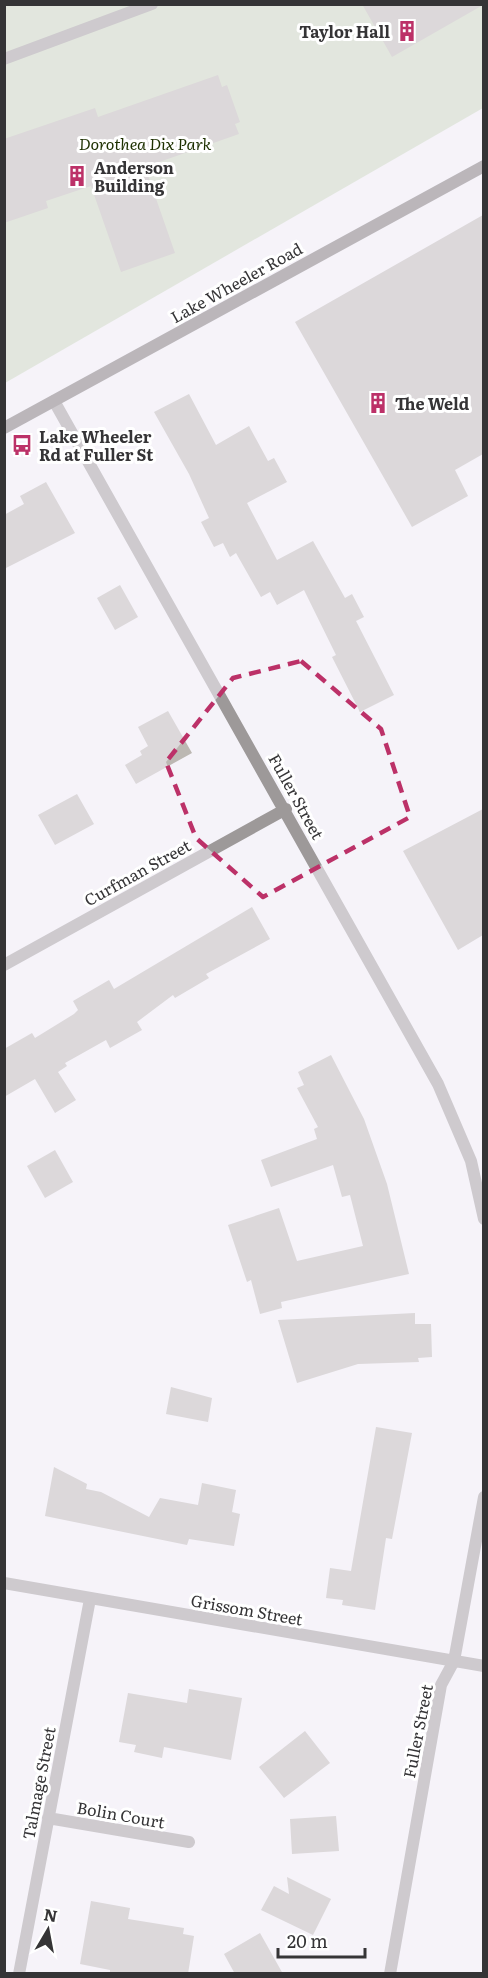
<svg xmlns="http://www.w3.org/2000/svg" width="488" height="1978" font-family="Literata,serif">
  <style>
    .green { fill: #cad8bc }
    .building { fill: #bcb8b3 }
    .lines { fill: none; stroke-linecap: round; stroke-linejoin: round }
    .street { stroke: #9d9999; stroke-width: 12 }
    .secondary { stroke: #736e6e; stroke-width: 12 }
    .marked { fill: none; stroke: #bc3168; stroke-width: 4.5; stroke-dasharray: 12 8; stroke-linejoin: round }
    .labels { text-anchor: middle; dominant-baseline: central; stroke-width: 6; stroke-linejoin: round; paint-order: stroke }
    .poi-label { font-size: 16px; font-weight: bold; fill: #353436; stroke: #fff; text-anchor: start }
    .park-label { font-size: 16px; font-style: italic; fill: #1d3000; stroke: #fff }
    .street-label { font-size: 16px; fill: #353436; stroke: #fff }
  </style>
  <rect width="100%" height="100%" fill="#f5f3f9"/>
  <!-- green -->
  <path class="green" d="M5 5H483V108L5 383Z"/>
  <!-- building -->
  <path class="building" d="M362 4H483V5L392 57Z
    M218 75 222 87 227 85 240 122 235 124 239 134 145 167 175 253 121 272 91 186 46 201 48 208 4 223V139L95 108 98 117Z
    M483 215V454L455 470 468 496 412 527 295 322Z
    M189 394 216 445 249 426 268 461 274 458 287 482 247 503 277 560 313 541 345 598 352 594 364 617 356 621 394 695 360 712 332 657 336 655 304 590 277 605 270 592 261 597 236 553 230 557 223 543 214 547 201 522 209 518 189 474 154 412Z
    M46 482 75 533 4 569V515L24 504 20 496Z
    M120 585 138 617 115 630 97 598Z
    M168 711 192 753 136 784 125 765 142 755 140 751 148 746 138 727Z
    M77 794 94 824 55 845 38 815Z
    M483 809V935L458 950 403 851Z
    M252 907 270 939 206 974 209 978 175 998 173 995 137 1022 142 1030 110 1048 106 1040 65 1063 67 1066 58 1072 76 1100 55 1113 35 1079 4 1097V1049L32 1033 35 1038 74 1014 78 1010 73 1001 109 980 114 989Z
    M331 1055 364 1119 387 1184 409 1274 281 1302 282 1308 260 1314 251 1280 247 1282 228 1225 279 1208 297 1261 363 1246 350 1195 342 1197 333 1165 271 1187 261 1160 317 1139 314 1129 318 1127 297 1088 304 1085 298 1072Z
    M55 1150 73 1182 45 1198 27 1166Z
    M415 1313V1324H431L432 1357 418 1358 419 1362 358 1364 297 1383 278 1320Z
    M171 1387 212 1398 208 1422 166 1414Z
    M376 1427 412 1433 392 1539 386 1538 375 1610 342 1605 343 1600 326 1598 330 1568 351 1571Z
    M54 1467 87 1484 86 1489 101 1492 149 1517 160 1498 198 1505 202 1483 236 1490 232 1512 240 1514 234 1546 189 1539 187 1545 45 1516Z
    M189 1689 242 1698 231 1760 164 1747 162 1758 134 1752 136 1745 119 1742 128 1693 187 1703Z
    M305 1731 330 1763 284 1798 259 1767Z
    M336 1816 339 1851 292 1854 290 1819Z
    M287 1877 331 1899 313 1935 261 1910 274 1886 289 1894Z
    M91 1901 130 1908 128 1919 184 1928 183 1934 194 1936 188 1974H110V1970L80 1964Z
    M260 1933 283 1974H235L224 1954Z"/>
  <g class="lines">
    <!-- street -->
    <path class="street" d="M4 59 152 4
      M54 401 438 1084 471 1161 484 1219
      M4 965 286 809
      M4 1583 484 1666
      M48 1818 189 1842
      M19 1974 90 1599
      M390 1974 441 1685 454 1661 484 1497"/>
    <!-- secondary -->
    <path class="secondary" d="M4 428 484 166"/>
  </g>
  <!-- marked area -->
  <path d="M0 0H488V1978H0ZM301 661 381 729 410 817 263 897 196 838 166 762 233 678Z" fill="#f5f3f9" fill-opacity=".55" fill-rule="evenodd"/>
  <path class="marked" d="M301 661 381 729 410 817 263 897 196 838 166 762 233 678Z"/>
  <!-- icons -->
  <defs>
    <symbol id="building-bare" viewBox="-9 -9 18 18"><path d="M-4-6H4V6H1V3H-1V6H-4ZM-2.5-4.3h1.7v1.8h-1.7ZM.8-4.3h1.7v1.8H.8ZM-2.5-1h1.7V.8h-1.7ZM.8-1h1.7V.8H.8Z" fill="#bc3168" stroke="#fff" stroke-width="2.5" paint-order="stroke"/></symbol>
    <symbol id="bus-bare" viewBox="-9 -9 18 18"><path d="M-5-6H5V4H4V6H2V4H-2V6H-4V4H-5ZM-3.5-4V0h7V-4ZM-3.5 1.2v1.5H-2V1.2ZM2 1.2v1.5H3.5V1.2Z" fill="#bc3168" stroke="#fff" stroke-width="2.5" paint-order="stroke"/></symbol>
  </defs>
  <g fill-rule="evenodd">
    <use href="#building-bare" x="392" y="16" width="30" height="30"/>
    <use href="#building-bare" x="62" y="161" width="30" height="30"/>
    <use href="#building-bare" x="363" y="388" width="30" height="30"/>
    <use href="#bus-bare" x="7" y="430" width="30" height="30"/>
  </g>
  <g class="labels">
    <!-- poi labels -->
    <g class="poi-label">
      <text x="390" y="31" text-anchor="end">Taylor Hall</text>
      <text x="94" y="167">Anderson<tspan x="94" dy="18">Building</tspan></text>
      <text x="395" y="403">The Weld</text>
      <text x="39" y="436">Lake Wheeler<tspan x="39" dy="18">Rd at Fuller St</tspan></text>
    </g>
    <!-- park labels -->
    <g class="park-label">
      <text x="145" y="143">Dorothea Dix Park</text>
    </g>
    <!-- street labels -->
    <g class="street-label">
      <text transform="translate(236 282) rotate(-29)">Lake Wheeler Road</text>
      <text transform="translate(297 796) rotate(61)">Fuller Street</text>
      <text transform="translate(137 872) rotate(-29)">Curfman Street</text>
      <text transform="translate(247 1609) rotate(10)">Grissom Street</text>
      <text transform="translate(417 1731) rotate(-79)">Fuller Street</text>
      <text transform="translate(38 1783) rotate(-79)">Talmage Street</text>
      <text transform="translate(121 1814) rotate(10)">Bolin Court</text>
    </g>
  </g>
  <!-- border -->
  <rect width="488" height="1978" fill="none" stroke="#353436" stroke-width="12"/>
  <!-- north arrow -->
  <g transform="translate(48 1930) rotate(10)" stroke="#ffffff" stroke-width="4.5" paint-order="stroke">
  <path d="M0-4.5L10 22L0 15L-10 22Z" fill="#353436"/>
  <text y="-9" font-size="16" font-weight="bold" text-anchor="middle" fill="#353436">N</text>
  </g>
  <!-- scale -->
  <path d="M278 1948v9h87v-9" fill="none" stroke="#353436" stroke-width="3"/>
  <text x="287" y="1948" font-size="18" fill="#353436" stroke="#ffffff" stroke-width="4.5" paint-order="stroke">20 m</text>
</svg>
